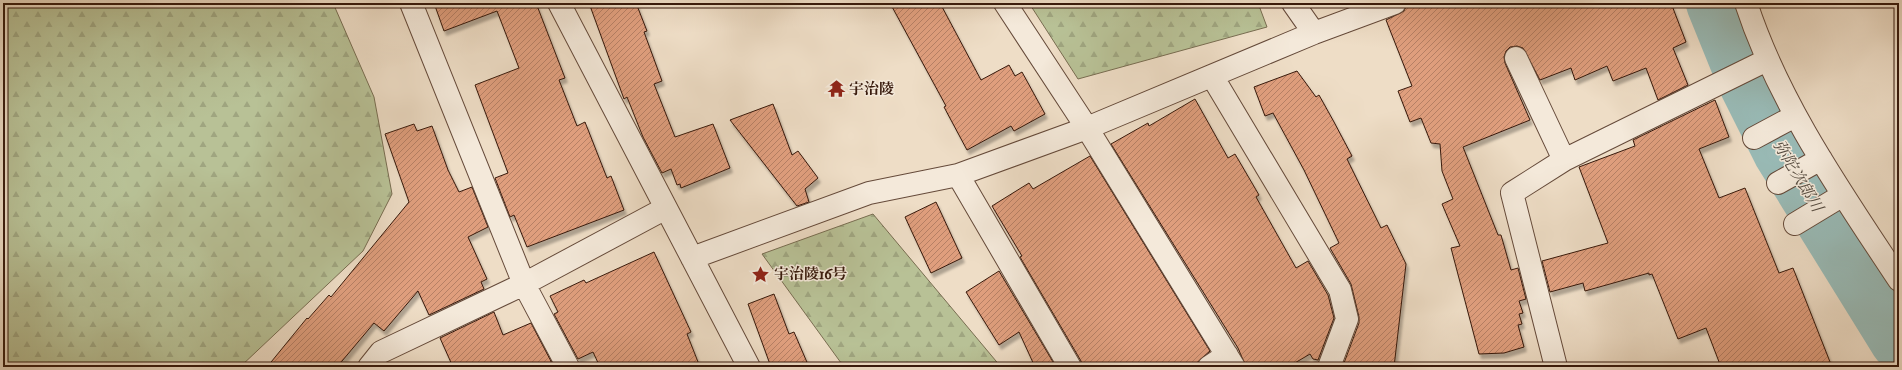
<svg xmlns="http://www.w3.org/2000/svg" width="1902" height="370" font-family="'IM FELL Double Pica','Noto Serif JP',serif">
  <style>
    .forest { fill: url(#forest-firs); stroke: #786d51 }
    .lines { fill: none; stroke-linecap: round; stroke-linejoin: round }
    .river { stroke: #99bbb7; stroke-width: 58 }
    .building { fill: url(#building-hatch); stroke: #37190c; filter: url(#shadow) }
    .minor-casing { stroke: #654a3a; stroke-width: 24 }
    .minor { stroke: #f4e9da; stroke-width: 22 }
    .labels { text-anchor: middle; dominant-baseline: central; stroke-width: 3; stroke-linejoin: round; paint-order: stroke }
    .poi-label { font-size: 15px; font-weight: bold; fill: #37190c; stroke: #f4e9da; text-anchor: start }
    .water-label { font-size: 16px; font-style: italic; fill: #544a3f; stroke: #f4e9da }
  </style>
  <defs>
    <pattern id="forest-firs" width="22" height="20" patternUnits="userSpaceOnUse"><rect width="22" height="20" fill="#b8c196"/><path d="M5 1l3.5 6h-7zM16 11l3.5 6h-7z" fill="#9fa580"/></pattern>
    <pattern id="building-hatch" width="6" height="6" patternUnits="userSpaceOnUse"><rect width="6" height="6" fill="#df9e7d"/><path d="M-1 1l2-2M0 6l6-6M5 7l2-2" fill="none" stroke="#b68065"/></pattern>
    <filter id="shadow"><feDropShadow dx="2.5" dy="4.5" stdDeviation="1" flood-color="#0004"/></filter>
  </defs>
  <rect width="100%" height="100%" fill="#eeddc6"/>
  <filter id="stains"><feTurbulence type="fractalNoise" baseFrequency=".005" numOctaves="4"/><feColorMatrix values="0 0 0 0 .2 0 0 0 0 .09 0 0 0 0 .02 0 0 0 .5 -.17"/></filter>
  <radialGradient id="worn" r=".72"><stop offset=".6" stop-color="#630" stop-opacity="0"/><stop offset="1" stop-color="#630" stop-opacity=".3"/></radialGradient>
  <!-- forest -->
  <path class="forest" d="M3 3H333L374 97 392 194 363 251 240 367H3Z
    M1029 3H1258L1267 27 1078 79Z
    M873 214 1001 367H844L762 254Z"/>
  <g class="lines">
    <!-- river -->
    <path class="river" d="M1715 3 1747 82 1782 152 1899 341"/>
  </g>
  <!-- building -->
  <path class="building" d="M434 3H536L565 78 559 80 577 126 585 122 607 178 611 176 624 210 527 247 514 215 510 217 495 178 508 173 475 85 519 68 497 11 444 31Z
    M589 3H636L647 31 644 32 662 81 654 84 675 137 713 124 730 168 681 188 680 184 677 185 671 169 662 173 643 137 627 97 624 99Z
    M890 3H940L981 80 1009 65 1015 76 1022 72 1045 114 1014 131 1011 126 967 150 944 107 946 106Z
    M1407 3H1671L1686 42 1673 48 1688 85 1658 100 1646 68 1613 81 1607 66 1575 80 1571 68 1540 80 1523 48 1517 46 1510 47 1506 51 1504 57 1505 63 1530 120 1463 147 1498 235H1501L1511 270 1518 268 1526 299 1519 301 1523 313 1519 314 1522 324 1518 325 1524 347 1504 353 1479 354 1451 248 1460 246 1442 204 1453 199 1442 171 1440 144 1431 143 1421 118 1410 122 1398 91 1412 86 1386 20 1404 11Z
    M1297 71 1316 97 1319 95 1334 122 1352 156 1347 159 1381 228 1387 225 1406 264 1394 367 1344 363 1359 323V317L1351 284 1330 248 1339 243 1304 170 1273 113 1265 116 1254 87Z
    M1195 99 1228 158 1235 154 1259 195 1256 197 1296 268 1308 261 1328 295 1334 318 1318 360 1313 359 1310 354 1288 367H1246L1238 348 1111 144 1148 123 1149 126Z
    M1715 100 1729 137 1699 149 1719 198 1745 188 1779 273 1793 268 1832 367H1721L1706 328 1678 339 1652 274 1649 275V273L1585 291 1583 283 1550 292 1542 261 1608 243 1579 167 1635 146 1633 140Z
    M773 104 792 155 798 151 818 178 805 189 809 202 797 206 730 120Z
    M414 124 417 131 432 126 448 170 459 192 472 187 488 227 468 237 487 279 481 282 484 289 429 315 418 291 384 331 374 323 337 367H267L307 318 308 319 329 295 331 297 409 202 385 134Z
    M1090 156 1210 351 1192 367H1082L1081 361 1020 257 1022 256 992 206 1029 183 1033 189Z
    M936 202 962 258 931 273 905 217Z
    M654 252 691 332 687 334 700 367H600L593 352 578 359 554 314 558 312 550 296 584 280 586 283Z
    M999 271 1056 367H1035L1019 332 999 345 966 292Z
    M774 294 789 334 794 332 809 367H771L748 304Z
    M494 312 503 335 531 323 554 367H453L440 338Z"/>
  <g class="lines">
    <defs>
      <path id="minor" d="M411 3 524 284 568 367
        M559 3 749 367
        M1005 3 1087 128 1234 367
        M1293 3 1314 33
        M1746 3C1779 104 1841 192 1899 280
        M1516 58 1564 160
        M1212 76 1340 290 1347 319 1329 367
        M1754 138 1795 116
        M958 175 1070 367
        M1778 183 1821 159
        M1795 224 1843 195
        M692 258 869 193 958 175 1087 128 1314 33 1395 3
        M369 367 381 352 524 284 666 208
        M1209 367 1227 355
        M1556 367 1512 193 1564 160 1767 60"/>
    </defs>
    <!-- minor casing -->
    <use href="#minor" class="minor-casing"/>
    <!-- minor -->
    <use href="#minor" class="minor"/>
  </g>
  <!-- icons -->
  <defs>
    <symbol id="temple-bare" viewBox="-9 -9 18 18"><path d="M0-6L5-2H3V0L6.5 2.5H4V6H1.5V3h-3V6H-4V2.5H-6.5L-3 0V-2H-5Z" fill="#8f2418" stroke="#f4e9da" stroke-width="2.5" paint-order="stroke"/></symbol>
    <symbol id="sight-bare" viewBox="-9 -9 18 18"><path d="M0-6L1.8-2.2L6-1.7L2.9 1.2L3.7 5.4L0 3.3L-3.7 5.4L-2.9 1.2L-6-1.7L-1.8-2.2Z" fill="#8f2418" stroke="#f4e9da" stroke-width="2.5" paint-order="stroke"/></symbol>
  </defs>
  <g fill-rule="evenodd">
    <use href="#temple-bare" x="824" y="76" width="25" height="25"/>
    <use href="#sight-bare" x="748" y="262" width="25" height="25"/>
  </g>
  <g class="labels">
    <!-- poi labels -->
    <g class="poi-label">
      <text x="849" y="89">宇治陵</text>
      <text x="774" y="274">宇治陵16号</text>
    </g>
    <!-- water labels -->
    <g class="water-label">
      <text transform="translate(1798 176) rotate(59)">弥陀次郎川</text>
    </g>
  </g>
  <!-- margin -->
  <rect width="1902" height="370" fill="none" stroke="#eeddc6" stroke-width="16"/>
  <rect x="4" y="4" width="1894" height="362" fill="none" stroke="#37190c" stroke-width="2"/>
  <rect x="8" y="8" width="1886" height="354" fill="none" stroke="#37190c"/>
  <rect width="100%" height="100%" filter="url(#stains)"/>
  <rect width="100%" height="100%" fill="url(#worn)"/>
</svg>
